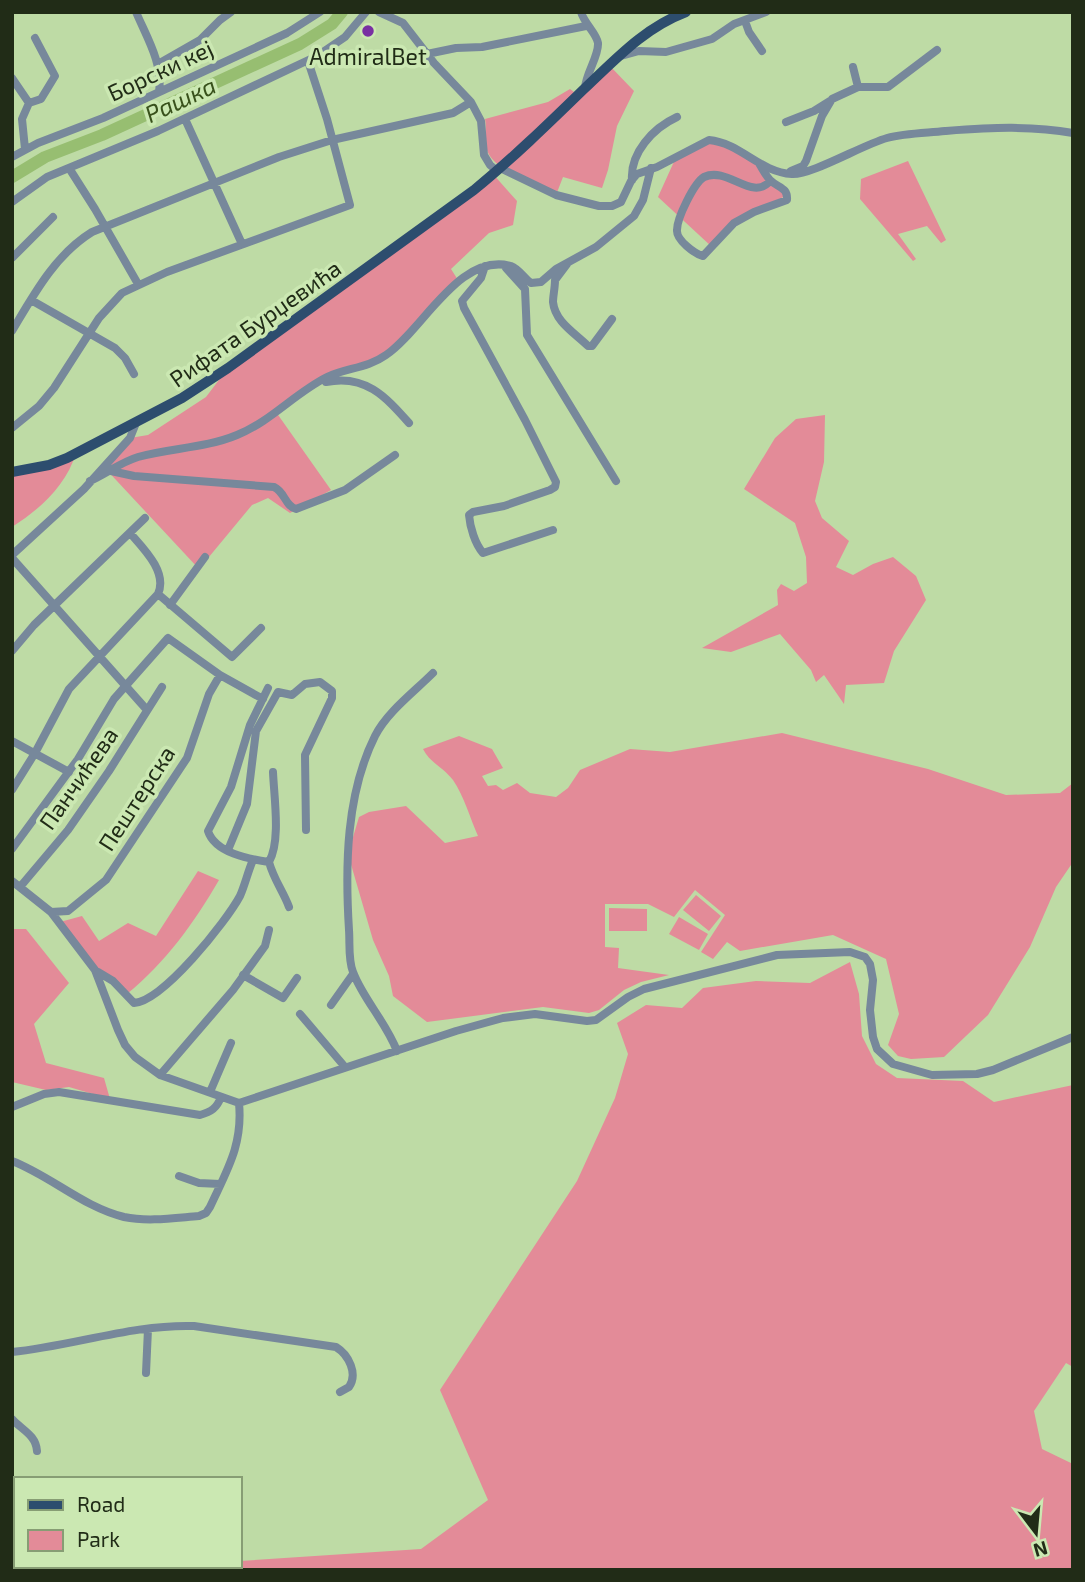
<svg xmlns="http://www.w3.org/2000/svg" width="1085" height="1582" font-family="'Exo 2',sans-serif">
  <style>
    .green { fill: #e38b98 }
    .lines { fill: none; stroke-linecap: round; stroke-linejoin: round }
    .river { stroke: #97be71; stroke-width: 12 }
    .minor { stroke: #77889b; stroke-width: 8 }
    .major { stroke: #2d4d6e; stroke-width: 10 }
    .poi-dot { fill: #7930a2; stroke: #cbe8b2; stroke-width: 2.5 }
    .labels { text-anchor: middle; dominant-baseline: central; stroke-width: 7; stroke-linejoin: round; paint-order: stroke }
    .poi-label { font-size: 23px; fill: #212c17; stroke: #cbe8b2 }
    .street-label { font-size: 23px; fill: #212c17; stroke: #cbe8b2 }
    .water-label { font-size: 24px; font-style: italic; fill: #38511b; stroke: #cbe8b2 }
  </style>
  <rect width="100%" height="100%" fill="#bedba5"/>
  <!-- green -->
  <path class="green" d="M609 65 634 91 617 126 608 170 602 188 563 177 556 195C536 185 491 171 486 147 484 138 487 128 485 119L548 102 570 89 578 95Z
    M709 140 746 153 787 195 734 223 712 247 658 197 677 155Z
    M908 161 946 240 941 243 927 226 898 234 916 259 913 261 860 199 861 179Z
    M493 174 517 201 513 225 489 233 451 269 458 280 391 352 342 371 276 412 331 490 290 513 268 498 252 505 199 569 103 466 130 438 148 435 206 397 228 368Z
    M825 415 824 462 815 501 822 518 849 541 836 567 853 575 873 564 893 557 916 576 926 600 894 651 884 683 846 685 844 704 824 675 816 682 811 670 780 634 731 652 702 648 778 605 777 590 781 584 794 591 807 583 806 557 795 523 744 489 775 438 796 419Z
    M76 453C66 486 40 509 12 527V472Z
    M782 733 928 769 1006 795 1060 793 1073 783V862L1056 887 1030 947 988 1015 944 1057 911 1059 898 1056 888 1045 899 1014 886 959 833 935 740 951 727 942 713 959 701 952 725 915 695 890 674 917 648 904H605V947L619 948 618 968 669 975 641 982 624 990 599 1010 589 1013 543 1007 427 1022 393 996 389 976 373 940 348 854 359 817 369 812 406 806 445 843 478 836C470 818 464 796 453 780 443 767 430 763 423 749L459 736 492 749 503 768 482 776 488 786 496 785 503 790 517 783 530 793 556 797 568 788 580 770 630 749 670 752Z
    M198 871 219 880C194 923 166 962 127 994L95 970 60 922 82 916 99 941 128 923 156 936Z
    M696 895 721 916 709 931 683 910Z
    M609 908 647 909V931H609Z
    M679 917 708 934 699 950 669 934Z
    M12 929H26L69 983 34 1024 46 1063 104 1078 110 1099 69 1087 46 1090 12 1082Z
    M850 962 859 994 862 1036 876 1064 897 1078 963 1081 994 1102 1073 1085V1367L1066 1363 1034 1411 1042 1449 1073 1464V1570H12V1476H31L37 1479H16V1566H240V1561L421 1549 488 1500 440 1390 577 1181 615 1098 628 1054 617 1023 646 1005 682 1008 703 988 756 981 810 983Z"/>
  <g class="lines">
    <!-- river -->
    <path class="river" d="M12 177 45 157 102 135 300 44 332 24 342 12"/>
    <!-- minor -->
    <path class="minor" d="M136 12C147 38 163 63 159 92
      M379 12 403 23 434 63 471 102 481 121 484 155 490 165 497 171
      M581 12C584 23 597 34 598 43 599 56 586 73 585 88
      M745 21 749 32 762 51
      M427 54 456 48 482 47 586 26
      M621 56 639 51 666 52 712 39 734 24 766 12
      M158 64 200 40 220 20 231 12
      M853 67 858 87
      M12 78 29 103 22 119 25 149
      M29 103 41 99 55 76 35 38
      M185 119 242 244
      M786 122 814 111 830 101
      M12 157 38 143 103 118 287 33 320 12
      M760 165C763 170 766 176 770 180 778 188 788 187 787 200L754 212 734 223 703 256C695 254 676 240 677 230 677 218 694 183 704 177 728 166 752 202 770 181
      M69 168 95 209 138 284
      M500 168 556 195 599 206H612L621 202 631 181 637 174 657 167 709 140C741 143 759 172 792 174 812 175 862 145 887 138 905 133 926 133 945 131 988 128 1030 125 1073 133
      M791 171 803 166 806 161 822 116 832 99 858 87H888L937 50
      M632 180C630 153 653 128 677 117
      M12 202 47 177 158 131 317 56 345 37 366 12
      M12 258 53 217
      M567 264 555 280C555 288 553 296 553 302 555 322 575 333 588 346H592L612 319
      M485 266 481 278 462 301 464 308 525 420 556 482 555 487 550 490 504 506 473 512 469 515C470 527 475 544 483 553L553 530
      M506 268 525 289 527 335 616 481
      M31 300 115 348 125 358 134 374
      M12 331C34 294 55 255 92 232L279 157 332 140 453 113 471 102
      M326 382C365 374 385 396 409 423
      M12 428 39 406 54 388 99 318 122 293 167 272 350 205 327 119 308 61
      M111 471 134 476 274 487C285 492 285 506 296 509L345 490 395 455
      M90 481C106 474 121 462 138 457 170 448 206 448 237 435 270 422 295 393 327 377 346 368 368 368 386 355 423 330 459 252 511 266 519 269 524 278 531 283L541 282 556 269 596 247 634 216 643 200 651 168
      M12 555 84 489 130 438 136 423
      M12 558 147 710
      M158 594 232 657 261 628
      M170 605 205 557
      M12 651 34 625 145 518
      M268 688 250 725 231 787 208 831C215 853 249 859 269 862
      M12 741 69 772
      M273 772C274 797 281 841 269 862 274 880 283 891 289 907
      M12 790 35 753 69 689 158 594C168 572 143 548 130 533
      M12 849 78 759 114 699 168 638 220 675 263 699
      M228 850 247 804 256 731 278 692 292 695 305 684 320 682 332 691V698L305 755 306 830
      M12 881 51 912 95 970 118 1030 125 1045 135 1057 160 1075 239 1103 456 1031 503 1018 535 1014 587 1021 596 1020 628 997 644 989 777 955 850 952 865 957 870 964 873 980 870 1010 873 1037 877 1049 893 1064 932 1075 977 1074 993 1070 1073 1037
      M20 887 68 830 109 771 162 687
      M51 912 68 911 106 880 187 758 209 694 220 675
      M98 972 113 981 134 1003C163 1001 226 922 240 896 245 885 248 871 253 860
      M243 975 283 998 297 978
      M331 1005 353 974
      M300 1014 345 1067
      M397 1051C386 1022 363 999 353 972 348 960 350 943 349 930 345 866 346 794 375 736 387 712 414 692 433 673
      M160 1075 233 990 265 946 269 930
      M210 1092 231 1043
      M12 1107 44 1094 59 1092 200 1115C211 1112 217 1108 221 1097
      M12 1161C51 1176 83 1207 124 1217 148 1222 174 1218 199 1216L206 1213 210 1207C227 1170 243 1145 239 1103
      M179 1176 199 1183 220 1184
      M12 1352C73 1346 133 1324 194 1326L336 1347C349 1355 358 1374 349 1387L340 1392
      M146 1373 148 1329
      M12 1419C22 1430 36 1435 37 1451"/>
    <!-- major -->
    <path class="major" d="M12 472 49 465 67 458 182 398 228 368 474 190C512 159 548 124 584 89 616 59 644 28 686 12"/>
  </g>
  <!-- markers -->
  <circle class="poi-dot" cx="368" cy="31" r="7"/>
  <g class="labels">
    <!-- poi labels -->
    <g class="poi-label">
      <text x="368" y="56">AdmiralBet</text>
    </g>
    <!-- street labels -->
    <g class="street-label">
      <text transform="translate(160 70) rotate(-25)">Борски кеј</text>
      <text transform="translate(255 323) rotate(-35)">Рифата Бурџевића</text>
      <text transform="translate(78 778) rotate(-55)">Панчићева</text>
      <text transform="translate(136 798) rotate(-57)">Пештерска</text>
    </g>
    <!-- water labels -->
    <g class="water-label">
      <text transform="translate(180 99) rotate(-25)">Рашка</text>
    </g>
  </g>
  <!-- border -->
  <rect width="1085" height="1582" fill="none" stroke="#212c17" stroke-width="28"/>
  <!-- legend -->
  <rect x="14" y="1477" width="228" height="91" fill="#cbe8b2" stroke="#879d74" stroke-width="2"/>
  <rect x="28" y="1500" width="35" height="10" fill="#2d4d6e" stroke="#879d74" stroke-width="2"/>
  <text x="77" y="1512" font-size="21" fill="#212c17">Road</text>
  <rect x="28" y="1530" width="35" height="21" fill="#e38b98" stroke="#879d74" stroke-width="2"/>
  <text x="77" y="1547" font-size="21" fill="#212c17">Park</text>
  <!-- north arrow -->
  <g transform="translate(1036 1533) rotate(164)" stroke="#cbe8b2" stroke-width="5" paint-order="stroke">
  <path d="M0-5L12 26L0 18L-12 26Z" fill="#212c17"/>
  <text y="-10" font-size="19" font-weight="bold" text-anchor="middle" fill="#212c17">N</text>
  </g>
</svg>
